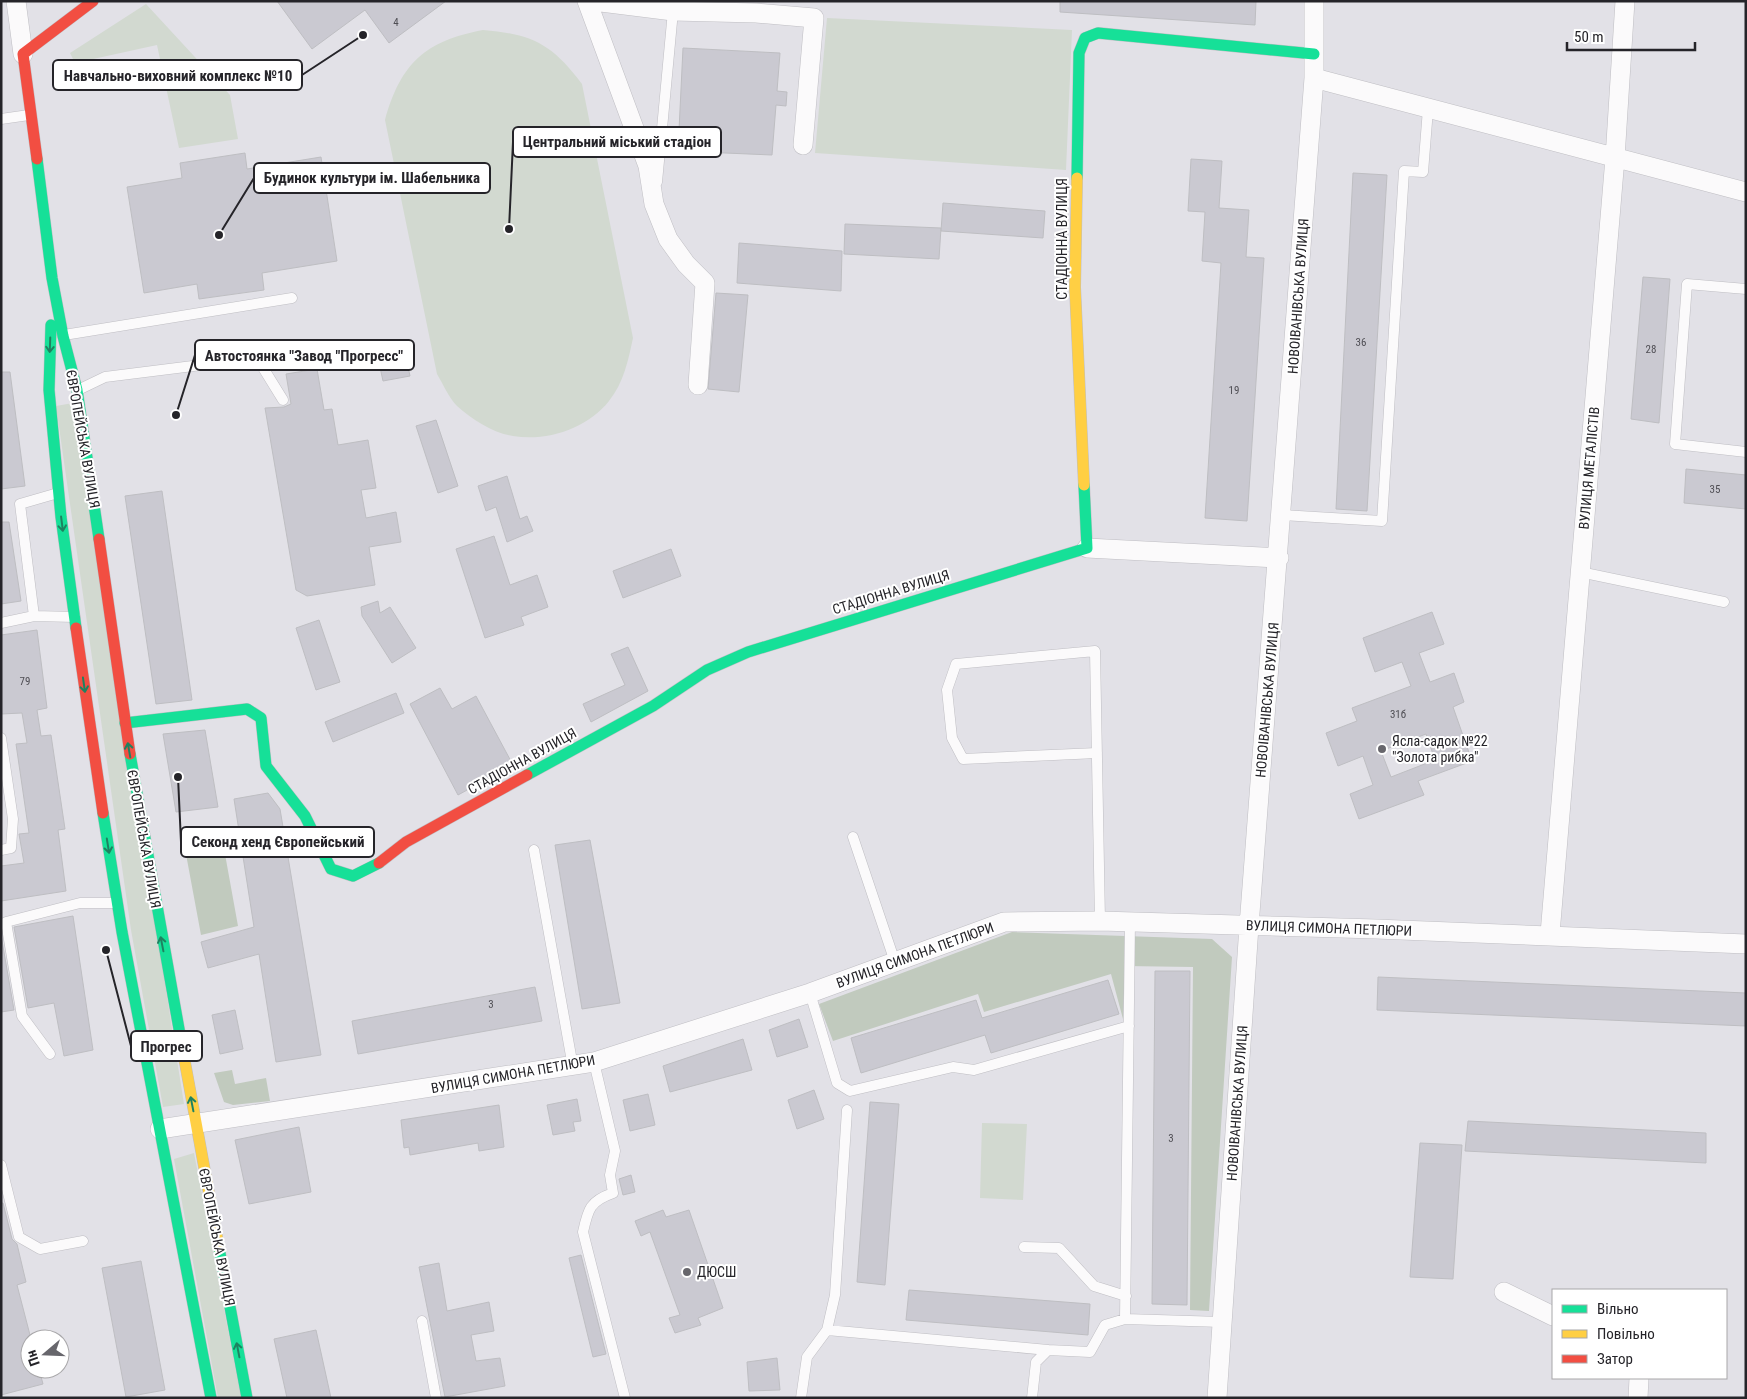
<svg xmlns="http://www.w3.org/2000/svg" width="1747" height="1399" font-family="'Roboto Condensed',sans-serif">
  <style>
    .green { fill: #d2d9d0 }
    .forest { fill: #c1cabe }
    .building { fill: #cac9d1; stroke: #bebec2; fill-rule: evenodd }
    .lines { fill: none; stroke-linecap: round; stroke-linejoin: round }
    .lane-casing { stroke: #bfbec3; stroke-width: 11 }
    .street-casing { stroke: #bfbec3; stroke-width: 20 }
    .fast-casing { stroke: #bfbec3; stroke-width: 12 }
    .slow-casing { stroke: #bfbec3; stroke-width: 12 }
    .jam-casing { stroke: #bfbec3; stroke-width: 12 }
    .lane { stroke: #fbfafb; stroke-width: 10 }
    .street { stroke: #fbfafb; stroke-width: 19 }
    .fast { stroke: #16e098; stroke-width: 11 }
    .slow { stroke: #ffcf43; stroke-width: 11 }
    .jam { stroke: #f24e42; stroke-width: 11 }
    .oneway { stroke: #1e8260 }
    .poi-dot { fill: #67666c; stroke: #fff; stroke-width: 2 }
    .labels { text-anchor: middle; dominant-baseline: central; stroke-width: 4; stroke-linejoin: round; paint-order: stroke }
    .number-label { font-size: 11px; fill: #4f4e54 }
    .street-label { font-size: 14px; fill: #252429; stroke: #fff }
    .poi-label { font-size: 14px; fill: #252429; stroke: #fff; text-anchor: start }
    .leader { fill: none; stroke: #252429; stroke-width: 2 }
    .callout-dot { fill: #252429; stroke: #fff; stroke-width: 2 }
    .callout { fill: #fff; stroke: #252429; stroke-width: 2 }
    .callout-label { font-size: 15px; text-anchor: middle; font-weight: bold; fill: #252429 }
  </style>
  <rect width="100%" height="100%" fill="#e2e1e7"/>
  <!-- green -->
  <path class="green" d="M146 4 230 95 238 139 179 148 157 45 75 63 70 53Z
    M827 18 1072 30 1066 170 815 153Z
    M483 30C532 34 552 44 582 84L633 338C628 361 624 382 609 401 588 428 547 442 513 436 493 433 473 420 457 406 449 398 443 384 437 374L385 120C401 63 425 41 483 30Z
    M73 403 184 1104 163 1107 131 930 56 406Z
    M982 1123 1027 1124 1023 1200 980 1198Z
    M194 1153 241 1398H218L174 1159Z"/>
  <!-- forest -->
  <path class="forest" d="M221 832 238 926 201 935 183 838Z
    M1012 932 1212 939 1232 957 1209 1311 1190 1310 1193 967 1125 966 1123 1019 1111 974 984 1012 978 994 833 1041 819 1004Z
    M232 1070 235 1084 266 1078 270 1101 233 1105 224 1102 214 1073Z"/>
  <!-- building -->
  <path class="building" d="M277 1H446L389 43 365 10 312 49Z
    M1060 1H1256L1255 25 1060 12Z
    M683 48 780 53 777 91 787 92 786 106 776 105 772 155 678 151Z
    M245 153 247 169 321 157 337 261 262 273 264 290 199 299 197 284 144 293 127 187 182 178 180 163Z
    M1191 159 1222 161 1219 208 1249 210 1246 257 1264 258 1247 521 1205 518 1221 263 1202 261 1205 212 1188 211Z
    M1353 173 1387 175 1367 511 1336 509Z
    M943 203 1045 211 1043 238 941 231Z
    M845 224 941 228 939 259 844 254Z
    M739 243 842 251 841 291 737 283Z
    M1643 277 1670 279 1659 423 1631 419Z
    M716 293 748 295 739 392 708 389Z
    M403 343 410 376 383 381 376 349Z
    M317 369 324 410 332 409 338 445 368 440 376 488 361 490 366 518 396 512 401 542 369 547 375 585 307 596 296 590 265 408 284 407 291 404 286 374Z
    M1 372H10L25 486 1 489Z
    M436 420 458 486 438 493 416 426Z
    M1686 469 1746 475V509L1684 503Z
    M507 476 520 519 527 516 533 531 507 542 496 507 486 511 478 486Z
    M162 491 192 700 156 704 125 496Z
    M1 522H9L21 601 1 604Z
    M494 536 510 585 537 575 548 607 521 617 524 625 485 638 456 549Z
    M671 549 681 576 623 598 613 571Z
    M378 601 380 613 390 607 416 648 392 663 362 616 361 607Z
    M1432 612 1444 644 1419 653 1430 682 1454 673 1464 702 1453 707 1472 761 1418 781 1424 795 1359 819 1350 794 1373 785 1363 756 1338 766 1326 733 1357 721 1352 708 1411 686 1402 662 1375 672 1363 638ZM1426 734 1435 760 1391 777 1381 751Z
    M319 620 340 682 316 690 296 628Z
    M37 630 47 708 37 710 41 736 51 735 65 829 58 830 66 891 1 901V866L24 863 19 834 29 833 16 744 27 743 22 713 1 714V635Z
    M628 647 648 691 591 722 583 704 625 685 611 654Z
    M440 688 452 709 476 696 513 765 458 795 410 704Z
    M396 693 404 713 333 742 325 722Z
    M205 730 218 807 176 812 163 734Z
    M268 793 280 809 321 1055 276 1062 259 954 208 968 201 942 254 927 234 799Z
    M590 840 620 1003 582 1009 555 845Z
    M73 916 93 1050 64 1056 54 1003 28 1008 14 927Z
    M1 935 14 1010 1 1012Z
    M1155 971H1190L1187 1305 1152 1304Z
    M1378 977 1746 993V1026L1377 1010Z
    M1108 980 1119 1014 991 1053 985 1035 861 1073 851 1038 976 1000 982 1018Z
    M535 987 542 1021 358 1054 352 1021Z
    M235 1010 243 1049 220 1054 212 1015Z
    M799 1019 808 1047 777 1057 769 1030Z
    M743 1039 752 1070 670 1092 663 1066Z
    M814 1090 824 1119 797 1129 788 1100Z
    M648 1094 655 1125 630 1131 623 1100Z
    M577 1099 581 1121 573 1122 575 1131 553 1135 547 1105Z
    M870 1102 899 1104 885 1285 857 1282Z
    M499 1105 504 1147 479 1151 478 1143 410 1155 409 1147 404 1148 401 1120Z
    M1468 1121 1706 1133V1163L1465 1151Z
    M299 1127 311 1192 249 1204 235 1140Z
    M1420 1143 1462 1145 1453 1279 1410 1277Z
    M631 1175 635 1192 623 1195 619 1179Z
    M1 1203H3L12 1239 17 1244 26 1282 17 1285 30 1335V1369H39L43 1384 1 1395Z
    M663 1210 666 1217 689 1210 723 1308 698 1318 701 1325 675 1333 669 1318 680 1315 650 1232 641 1236 635 1221Z
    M581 1255 606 1354 593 1357 569 1258Z
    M141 1261 165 1390 126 1397 102 1268Z
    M439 1263 447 1311 489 1302 494 1331 471 1335 476 1361 500 1358 505 1386 445 1397 419 1267Z
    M909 1290 1090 1304 1088 1335 906 1320Z
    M316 1330 331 1398H287L274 1339Z
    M777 1358 780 1390 749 1391 747 1362Z"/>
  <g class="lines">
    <defs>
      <path id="lane" d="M1 119 29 115
        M657 182 673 11
        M1746 289 1687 284 1675 444 1746 452
        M64 335 292 298
        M78 390 105 377 257 358 283 400
        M58 493 20 504 34 616 75 617
        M1282 515 1382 521 1404 171 1423 172 1428 109
        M1580 572 1724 602
        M1 623 34 616
        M1 738 13 819 11 848 1 850
        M1097 753 963 759 952 738 947 690 956 664 1095 651 1100 921
        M853 837 895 962
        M534 850 573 1067
        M810 993 837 1083 850 1091 953 1067 974 1070 1129 1026
        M50 1054 22 1016 6 922 80 903H117
        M594 1062 615 1151 610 1175 613 1193C590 1201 588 1209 583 1232L625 1398
        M1 1165 19 1237 40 1249 83 1241
        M1024 1247 1059 1248 1094 1286 1126 1296
        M1125 1319 1130 922
        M422 1321 436 1398
        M827 1330 835 1295 847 1110
        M801 1398 807 1357 827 1330 1048 1350
        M1032 1398 1036 1362 1048 1350 1090 1352 1105 1325 1125 1319 1222 1322"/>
      <path id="street" d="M16 1 23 54
        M587 1 648 166 654 204 668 239 686 264 705 283 698 385
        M593 1 673 11 756 13 814 18 803 145
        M1314 78 1746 192
        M1087 548 1279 558
        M1550 934 1615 158 1625 1
        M160 1129 594 1062 810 993 1004 922 1100 921 1376 929 1746 944
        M1504 1292 1553 1316
        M1217 1398 1249 926 1314 78V1
        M1638 1398 1639 1378"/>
      <path id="fast" d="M37 159 52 278 63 336 77 390 99 539
        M1077 178 1079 53 1085 38 1098 33 1314 54
        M51 325 49 390 61 517 76 628
        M125 723 247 709 261 718 266 766 305 816 331 869 353 876 379 863
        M130 754 184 1057
        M527 775 653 706 707 670 748 652 1087 548 1084 485
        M103 813 122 932 211 1398
        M219 1248 247 1398"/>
      <path id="slow" d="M1077 178 1075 287 1084 485
        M184 1057 219 1248"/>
      <path id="jam" d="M37 159 23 54 93 1
        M99 539 130 754
        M76 628 103 813
        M379 863 406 842 527 775"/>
    </defs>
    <!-- lane casing -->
    <use href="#lane" class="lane-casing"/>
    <!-- street casing -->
    <use href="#street" class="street-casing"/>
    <!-- fast casing -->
    <use href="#fast" class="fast-casing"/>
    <!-- slow casing -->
    <use href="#slow" class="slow-casing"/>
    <!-- jam casing -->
    <use href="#jam" class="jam-casing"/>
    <!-- lane -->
    <use href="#lane" class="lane"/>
    <!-- street -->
    <use href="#street" class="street"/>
    <!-- fast -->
    <use href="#fast" class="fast"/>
    <!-- slow -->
    <use href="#slow" class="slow"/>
    <!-- jam -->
    <use href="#jam" class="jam"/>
  </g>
  <!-- one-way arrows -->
  <defs><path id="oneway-shaft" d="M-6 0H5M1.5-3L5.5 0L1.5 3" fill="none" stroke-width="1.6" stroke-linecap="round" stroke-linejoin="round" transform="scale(1.25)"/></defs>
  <g class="oneway">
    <use href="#oneway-shaft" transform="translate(50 345) rotate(92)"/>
    <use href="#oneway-shaft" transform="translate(62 524) rotate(83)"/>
    <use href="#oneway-shaft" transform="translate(84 685) rotate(82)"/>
    <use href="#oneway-shaft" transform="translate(129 750) rotate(-100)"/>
    <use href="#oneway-shaft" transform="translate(108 846) rotate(81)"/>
    <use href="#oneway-shaft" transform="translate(162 944) rotate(-101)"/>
    <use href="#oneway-shaft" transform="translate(192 1104) rotate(-101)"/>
    <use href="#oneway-shaft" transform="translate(238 1350) rotate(-101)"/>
  </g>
  <!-- markers -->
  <g class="poi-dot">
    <circle cx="1382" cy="749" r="5"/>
    <circle cx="687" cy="1272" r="5"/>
  </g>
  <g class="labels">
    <!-- number labels -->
    <g class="number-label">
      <text x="396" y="22">4</text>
      <text x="1361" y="342">36</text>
      <text x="1651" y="349">28</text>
      <text x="1234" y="390">19</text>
      <text x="1715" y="489">35</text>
      <text x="25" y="681">79</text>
      <text x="1398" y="714">31б</text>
      <text x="491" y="1004">3</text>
      <text x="1171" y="1138">3</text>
    </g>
    <!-- street labels -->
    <g class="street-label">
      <text transform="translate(1062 239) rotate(-90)">СТАДІОННА ВУЛИЦЯ</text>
      <text transform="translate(1298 296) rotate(-86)">НОВОІВАНІВСЬКА ВУЛИЦЯ</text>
      <text transform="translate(83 439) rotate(80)">ЄВРОПЕЙСЬКА ВУЛИЦЯ</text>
      <text transform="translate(1589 468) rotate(-85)">ВУЛИЦЯ МЕТАЛІСТІВ</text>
      <text transform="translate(891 592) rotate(-17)">СТАДІОННА ВУЛИЦЯ</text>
      <text transform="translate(1267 700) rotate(-85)">НОВОІВАНІВСЬКА ВУЛИЦЯ</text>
      <text transform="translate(522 761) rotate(-29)">СТАДІОННА ВУЛИЦЯ</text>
      <text transform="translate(144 839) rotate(80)">ЄВРОПЕЙСЬКА ВУЛИЦЯ</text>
      <text transform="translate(1329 928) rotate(2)">ВУЛИЦЯ СИМОНА ПЕТЛЮРИ</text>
      <text transform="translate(915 955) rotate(-20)">ВУЛИЦЯ СИМОНА ПЕТЛЮРИ</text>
      <text transform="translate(513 1074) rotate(-10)">ВУЛИЦЯ СИМОНА ПЕТЛЮРИ</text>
      <text transform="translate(1237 1103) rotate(-86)">НОВОІВАНІВСЬКА ВУЛИЦЯ</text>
      <text transform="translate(217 1237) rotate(79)">ЄВРОПЕЙСЬКА ВУЛИЦЯ</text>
    </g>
    <!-- poi labels -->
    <g class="poi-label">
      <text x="1392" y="741">Ясла-садок №22<tspan x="1392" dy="16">"Золота рибка"</tspan></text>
      <text x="697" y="1272">ДЮСШ</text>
    </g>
  </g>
  <!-- callouts -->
  <path class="leader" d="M363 35L302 75M509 229L513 142M219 235L254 178M176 415L195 355M178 777L181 842M106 950L131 1046"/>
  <g class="callout-dot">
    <circle cx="363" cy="35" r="5"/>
    <circle cx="509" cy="229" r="5"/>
    <circle cx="219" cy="235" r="5"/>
    <circle cx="176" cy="415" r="5"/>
    <circle cx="178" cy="777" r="5"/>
    <circle cx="106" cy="950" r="5"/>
  </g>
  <g class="callout">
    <rect x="53" y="60" width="249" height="30" rx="5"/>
    <rect x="513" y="127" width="208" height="30" rx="5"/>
    <rect x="254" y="163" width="236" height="30" rx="5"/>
    <rect x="195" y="340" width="219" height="30" rx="5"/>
    <rect x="181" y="827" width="193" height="30" rx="5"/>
    <rect x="131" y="1031" width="71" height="30" rx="5"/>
  </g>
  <g class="callout-label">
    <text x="178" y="81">Навчально-виховний комплекс №10</text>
    <text x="617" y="147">Центральний міський стадіон</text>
    <text x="372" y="183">Будинок культури ім. Шабельника</text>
    <text x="304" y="361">Автостоянка "Завод "Прогресс"</text>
    <text x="278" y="847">Секонд хенд Європейський</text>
    <text x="166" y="1052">Прогрес</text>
  </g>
  <!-- border -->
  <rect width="1747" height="1399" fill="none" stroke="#252429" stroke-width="5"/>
  <!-- legend -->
  <rect x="1552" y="1289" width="175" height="90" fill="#ffffff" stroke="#a8a7a9"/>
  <rect x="1562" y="1305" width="25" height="8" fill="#16e098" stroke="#a8a7a9"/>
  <text x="1597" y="1314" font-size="15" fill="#252429">Вільно</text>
  <rect x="1562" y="1330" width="25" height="8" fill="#ffcf43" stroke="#a8a7a9"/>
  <text x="1597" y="1339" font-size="15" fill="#252429">Повільно</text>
  <rect x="1562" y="1355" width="25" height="8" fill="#f24e42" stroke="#a8a7a9"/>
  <text x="1597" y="1364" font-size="15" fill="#252429">Затор</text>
  <!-- north arrow -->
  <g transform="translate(45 1354) rotate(251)"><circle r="24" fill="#ffffff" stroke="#a8a7a9"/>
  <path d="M0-4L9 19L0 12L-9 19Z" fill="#67666c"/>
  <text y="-8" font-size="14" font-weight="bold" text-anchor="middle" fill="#252429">Пн</text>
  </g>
  <!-- scale -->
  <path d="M1567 42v8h128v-8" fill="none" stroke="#252429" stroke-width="2.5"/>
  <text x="1574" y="42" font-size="15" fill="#252429" stroke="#ffffff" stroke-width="4" paint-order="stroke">50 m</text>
</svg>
